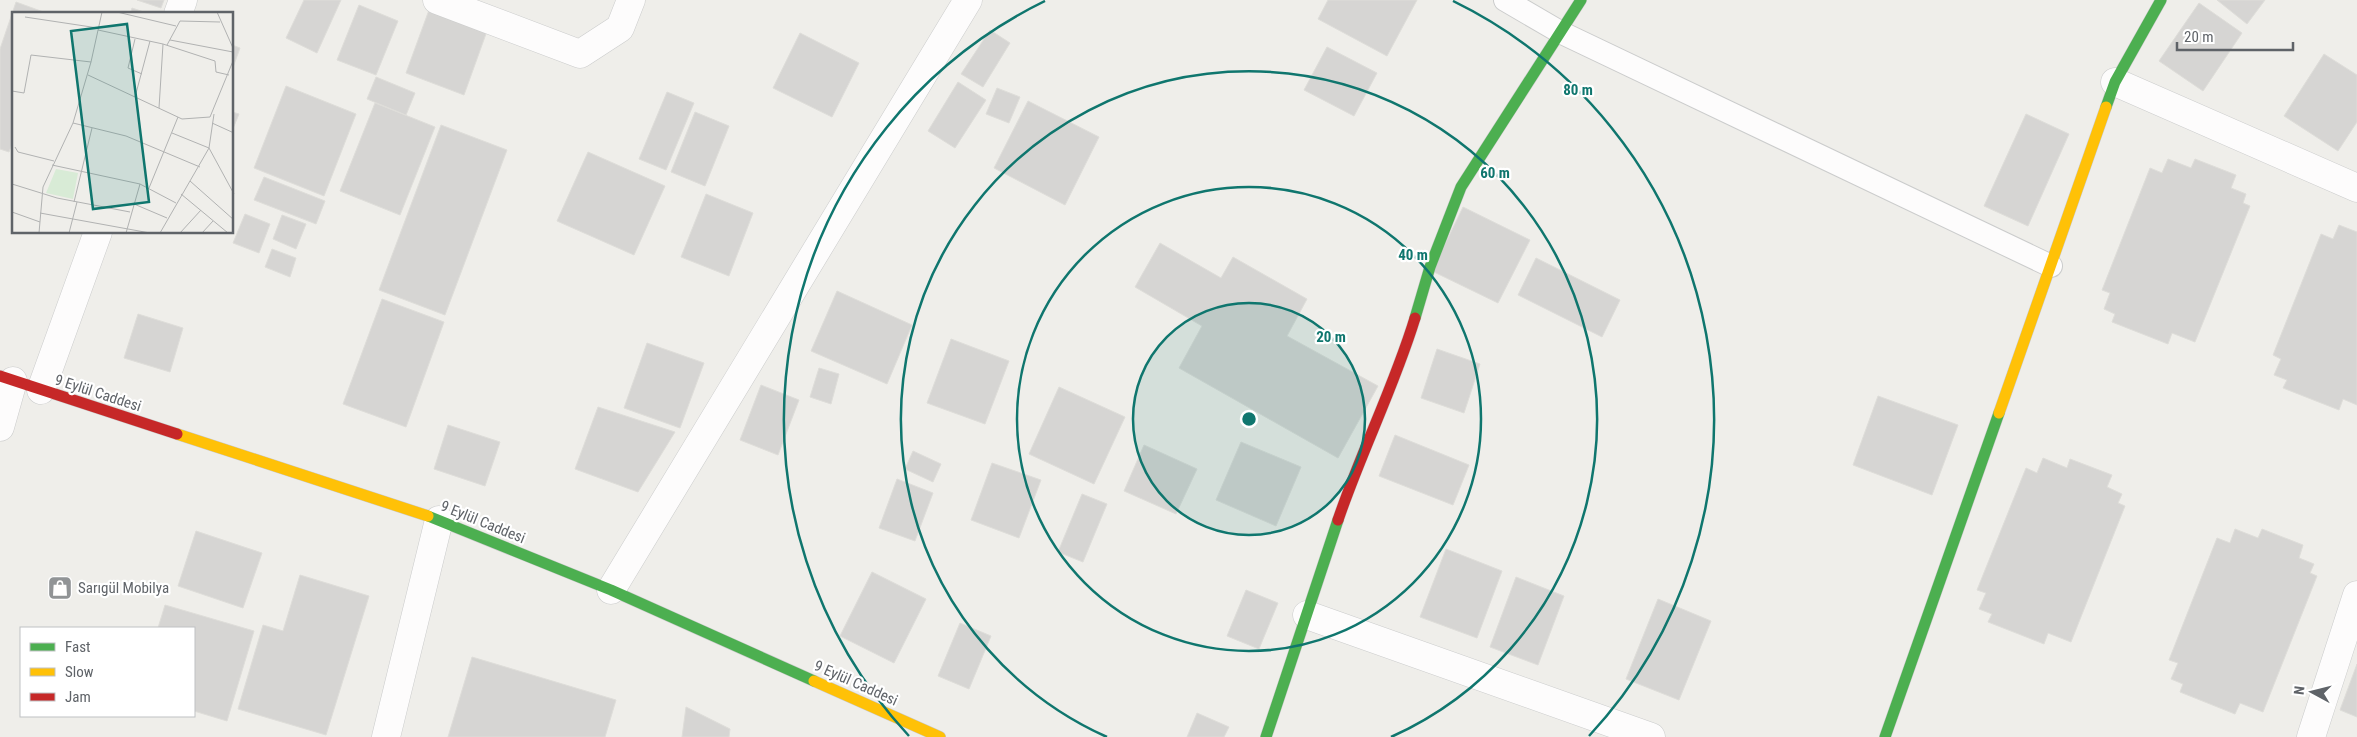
<svg xmlns="http://www.w3.org/2000/svg" width="2357" height="737" font-family="'Roboto Condensed',sans-serif">
  <style>
    .building { fill: #d6d5d3; stroke: #deddd9 }
    .lines { fill: none; stroke-linecap: round; stroke-linejoin: round }
    .lane-casing { stroke: #cbcccc; stroke-width: 24 }
    .street-casing { stroke: #cbcccc; stroke-width: 29 }
    .fast-casing { stroke: #cacacb; stroke-width: 12 }
    .slow-casing { stroke: #cacacb; stroke-width: 12 }
    .jam-casing { stroke: #cacacb; stroke-width: 12 }
    .lane { stroke: #fdfcfc; stroke-width: 22 }
    .street { stroke: #fdfcfc; stroke-width: 28 }
    .fast { stroke: #4caf50; stroke-width: 11 }
    .slow { stroke: #ffc107; stroke-width: 11 }
    .jam { stroke: #c62828; stroke-width: 11 }
    .ring { fill: none; stroke: #0f766e; stroke-width: 2.5 }
    .labels { text-anchor: middle; dominant-baseline: central; stroke-width: 4.5; stroke-linejoin: round; paint-order: stroke }
    .street-label { font-size: 15px; fill: #5f6368; stroke: #fff }
    .poi-label { font-size: 15px; fill: #5f6368; stroke: #fff; text-anchor: start }
    .inset-road { fill: none; stroke: #b1b2b2; stroke-width: 1 }
    .view { fill: #0f766e; fill-opacity: 0.15; stroke: #0f766e; stroke-width: 2.5 }
    .inset-edge { fill: none; stroke: #5f6368; stroke-width: 2.5 }
    .centre { fill: #0f766e; stroke: #fff; stroke-width: 2.5 }
    .ring-label { font-size: 15px; text-anchor: middle; font-weight: bold; fill: #0f766e; stroke: #fff; stroke-width: 4.5; stroke-linejoin: round; paint-order: stroke }
  </style>
  <rect width="100%" height="100%" fill="#efeeea"/>
  <!-- building -->
  <path class="building" d="M137 0H164L161 8Z
    M304 0H341L317 53 286 38Z
    M1328 0H1417L1387 56 1318 19Z
    M2217 0H2265L2247 24Z
    M16 2 49 14H14V138L9 152 0 149V49Z
    M2199 3 2242 33 2203 91 2159 61Z
    M359 5 398 21 376 75 337 60Z
    M132 8 150 14H130Z
    M429 10 487 31 464 95 406 73Z
    M990 30 1010 43 983 87 961 74Z
    M800 33 859 63 832 117 773 88Z
    M232 45 240 48 232 70Z
    M1327 47 1377 73 1354 116 1304 90Z
    M2324 54 2357 75V122L2338 151 2284 116Z
    M376 77 415 93 406 115 367 99Z
    M958 82 986 100 955 148 928 131Z
    M286 86 356 114 324 196 254 168Z
    M997 88 1020 97 1009 123 986 114Z
    M667 92 694 103 666 170 639 159Z
    M1028 101 1099 137 1065 205 994 168Z
    M375 103 435 127 400 215 340 191Z
    M232 112 239 114 232 131Z
    M695 112 729 126 705 186 671 172Z
    M2026 114 2069 134 2028 226 1984 206Z
    M441 125 507 150 445 315 379 290Z
    M588 152 665 186 634 255 557 221Z
    M2168 159 2191 168 2195 159 2236 175 2231 188 2246 194 2243 203 2250 206 2195 342 2172 333 2168 344 2112 322 2115 314 2104 309 2110 293 2102 290 2150 168 2162 173Z
    M264 177 325 201 316 224 254 200Z
    M706 194 753 213 729 276 681 257Z
    M1463 207 1530 240 1498 303 1432 271Z
    M245 214 270 224 259 253 233 243Z
    M282 215 306 224 296 249 273 239Z
    M2339 225 2357 232V405L2343 399 2339 410 2283 388 2287 380 2274 375 2281 359 2273 355 2321 234 2333 239Z
    M1160 243 1221 278 1233 257 1307 299 1287 336 1378 386 1338 458 1179 368 1202 326 1135 287Z
    M272 249 296 258 290 277 265 267Z
    M1536 258 1620 300 1602 337 1518 295Z
    M837 291 912 325 887 384 811 351Z
    M382 299 444 322 406 427 343 404Z
    M138 314 183 328 170 372 124 358Z
    M951 339 1009 361 985 424 927 403Z
    M647 343 704 363 680 428 624 408Z
    M1437 349 1480 364 1464 413 1421 398Z
    M819 368 839 374 831 404 810 397Z
    M761 385 799 400 778 455 740 440Z
    M1059 387 1125 417 1094 484 1029 454Z
    M1878 396 1958 425 1932 495 1853 465Z
    M598 407 675 432 638 492 575 469Z
    M448 425 500 442 485 486 434 469Z
    M1395 435 1469 465 1453 505 1379 476Z
    M1241 442 1301 467 1276 526 1216 500Z
    M1144 445 1197 469 1176 514 1124 491Z
    M913 451 941 464 933 482 905 469Z
    M2043 458 2067 468 2070 459 2112 475 2107 487 2122 494 2118 503 2125 506 2071 642 2048 633 2044 644 1988 622 1992 614 1979 609 1986 593 1977 590 2026 468 2037 473Z
    M992 463 1041 480 1019 538 971 520Z
    M897 479 933 493 915 541 879 528Z
    M1082 494 1107 504 1083 562 1058 552Z
    M2235 529 2258 538 2262 529 2303 545 2299 558 2314 564 2310 573 2317 576 2263 712 2240 703 2235 714 2180 692 2183 684 2171 679 2178 663 2169 660 2217 538 2230 543Z
    M196 531 262 553 243 608 178 586Z
    M1446 549 1502 571 1477 638 1420 617Z
    M872 572 926 599 894 663 840 636Z
    M300 575 369 596 326 735 238 709 263 625 283 631Z
    M1516 577 1564 596 1538 665 1490 647Z
    M1246 590 1278 603 1259 649 1227 636Z
    M1658 599 1711 621 1679 700 1626 679Z
    M165 605 254 631 227 721 194 711V628H158Z
    M960 623 991 636 969 689 938 676Z
    M472 657 616 700 605 737H448Z
    M2357 664V717L2340 710Z
    M686 707 730 729 729 737H682Z
    M1197 713 1229 727 1224 737H1187Z"/>
  <g class="lines">
    <defs>
      <path id="lane" d="M1505 0 1560 32 2051 266"/>
      <path id="street" d="M437 0 580 54 620 28 631 0
        M178 14 183 0
        M2115 82 2357 188
        M41 390 98 232
        M0 427 13 381
        M611 590 968 0
        M1307 615 1651 737
        M386 737 439 520
        M2311 737 2357 595"/>
      <path id="fast" d="M2106 107 2115 82 2161 0
        M1415 318 1430 267 1461 187 1581 0
        M428 516 611 590 814 681
        M1266 737 1338 520
        M1885 737 1999 413"/>
      <path id="slow" d="M1999 413 2106 107
        M177 434 428 516
        M814 681 940 737"/>
      <path id="jam" d="M0 376 177 434
        M1338 520C1361 452 1394 387 1415 318"/>
    </defs>
    <!-- lane casing -->
    <use href="#lane" class="lane-casing"/>
    <!-- street casing -->
    <use href="#street" class="street-casing"/>
    <!-- fast casing -->
    <use href="#fast" class="fast-casing"/>
    <!-- slow casing -->
    <use href="#slow" class="slow-casing"/>
    <!-- jam casing -->
    <use href="#jam" class="jam-casing"/>
    <!-- lane -->
    <use href="#lane" class="lane"/>
    <!-- street -->
    <use href="#street" class="street"/>
    <!-- fast -->
    <use href="#fast" class="fast"/>
    <!-- slow -->
    <use href="#slow" class="slow"/>
    <!-- jam -->
    <use href="#jam" class="jam"/>
  </g>
  <!-- distance rings -->
  <circle cx="1249" cy="419" r="116" fill="#0f766e" fill-opacity=".12"/>
  <g class="ring">
    <circle cx="1249" cy="419" r="116"/>
    <circle cx="1249" cy="419" r="232"/>
    <path d="M1107 737A348 348 0 1 1 1391 737"/>
    <path d="M909 736A465 465 0 0 1 1045 1M1453 1A465 465 0 0 1 1589 736"/>
  </g>
  <!-- icons -->
  <defs>
    <symbol id="shop-square" viewBox="-11 -11 22 22"><rect x="-9" y="-9" width="18" height="18" rx="4" fill="#919496" stroke="#fff"/><path d="M-5-2.5h2.3a2.7 3.5 0 0 1 5.4 0H5L5.5 6h-11ZM-1.5-2.5h3a1.5 2.3 0 0 0-3 0Z" fill="#fff"/></symbol>
  </defs>
  <g fill-rule="evenodd">
    <use href="#shop-square" x="46" y="574" width="28" height="28"/>
  </g>
  <g class="labels">
    <!-- street labels -->
    <g class="street-label">
      <text transform="translate(98 393) rotate(18)">9 Eylül Caddesi</text>
      <text transform="translate(483 522) rotate(22)">9 Eylül Caddesi</text>
      <text transform="translate(856 683) rotate(24)">9 Eylül Caddesi</text>
    </g>
    <!-- poi labels -->
    <g class="poi-label">
      <text x="78" y="588">Sarıgül Mobilya</text>
    </g>
  </g>
  <!-- overview -->
  <g transform="translate(12 12)">
    <rect width="221" height="221" fill="#efeeea"/>
    <path d="M44 157 66 161 61 187 34 181Z" fill="#d8ebd6"/>
    <path class="inset-road" d="M105 0 164 14M13 5 86 16M86 18 151 32 203 49 204 60 217 63M123 27 116 56 130 62M158 28 221 40M155 33 168 9 208 10M76 63 170 107 198 105 221 49V36L205 0M0 79 12 81 19 43 79 50M123 85 138 29M147 96 151 32M61 111 114 124 188 155M200 111 222 121M160 121 197 136 222 182M3 135 6 140 42 149M40 153 128 172 164 191M178 169 222 208M0 172 45 186 118 200M137 176 166 105M169 182 216 221M62 190 80 116M122 192 155 206M0 200 28 210M28 201 138 221M27 221 31 175 61 111 79 50 90 0M57 221 65 190M114 221 128 172M148 221 197 136 202 102M168 221 189 198M190 221 201 209"/>
    <path class="view" d="M115 12 137 190 81 197 59 19Z"/>
    <rect width="221" height="221" class="inset-edge"/>
  </g>
  <circle cx="1249" cy="419" r="8" class="centre"/>
  <g class="ring-label">
    <text x="1578" y="95">80 m</text>
    <text x="1495" y="178">60 m</text>
    <text x="1413" y="260">40 m</text>
    <text x="1331" y="342">20 m</text>
  </g>
  <!-- legend -->
  <rect x="20" y="627" width="175" height="90" fill="#ffffff" stroke="#bfc1c3"/>
  <rect x="30" y="643" width="25" height="8" fill="#4caf50" stroke="#bfc1c3"/>
  <text x="65" y="652" font-size="15" fill="#5f6368">Fast</text>
  <rect x="30" y="668" width="25" height="8" fill="#ffc107" stroke="#bfc1c3"/>
  <text x="65" y="677" font-size="15" fill="#5f6368">Slow</text>
  <rect x="30" y="693" width="25" height="8" fill="#c62828" stroke="#bfc1c3"/>
  <text x="65" y="702" font-size="15" fill="#5f6368">Jam</text>
  <!-- north arrow -->
  <g transform="translate(2312 692) rotate(277)" stroke="#ffffff" stroke-width="4" paint-order="stroke">
  <path d="M0-4L9 19L0 12L-9 19Z" fill="#5f6368"/>
  <text y="-8" font-size="14" font-weight="bold" text-anchor="middle" fill="#5f6368">N</text>
  </g>
  <!-- scale -->
  <path d="M2177 42v8h116v-8" fill="none" stroke="#5f6368" stroke-width="2.5"/>
  <text x="2184" y="42" font-size="15" fill="#5f6368" stroke="#ffffff" stroke-width="4" paint-order="stroke">20 m</text>
</svg>
